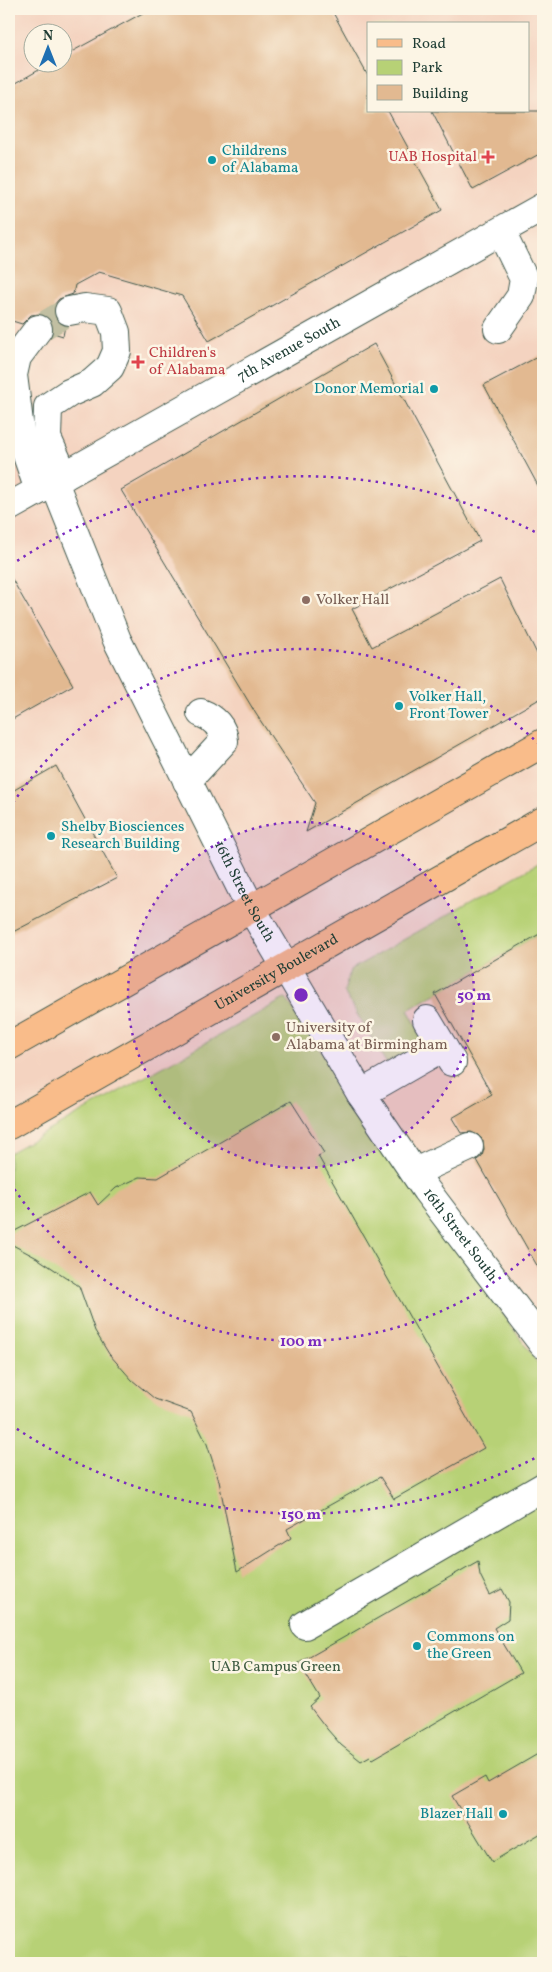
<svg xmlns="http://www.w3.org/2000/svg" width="552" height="1972" font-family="Vollkorn,serif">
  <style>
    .built { fill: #f4d3c0; fill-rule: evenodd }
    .green { fill: #b7d176; stroke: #6b8755 }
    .building { fill: #e2b991 }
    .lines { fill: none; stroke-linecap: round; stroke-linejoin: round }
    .minor-tunnel { stroke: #c1bfa2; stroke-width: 28; stroke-dasharray: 28 14; stroke-linecap: butt }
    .minor-casing { stroke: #3d5549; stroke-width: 30 }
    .major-casing { stroke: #3d5549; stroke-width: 30 }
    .minor { stroke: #fff; stroke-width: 28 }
    .major { stroke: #f9bc8a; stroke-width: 28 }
    .ring { fill: none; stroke: #7b2cbf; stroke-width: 2.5; stroke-dasharray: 2.5 5 }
    .health-dot { fill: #e0444e; stroke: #fcf5e5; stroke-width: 2 }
    .culture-dot { fill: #0f9aa8; stroke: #fcf5e5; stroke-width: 2 }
    .education-dot { fill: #8d6e63; stroke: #fcf5e5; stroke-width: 2 }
    .labels { text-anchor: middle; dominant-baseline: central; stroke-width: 5; stroke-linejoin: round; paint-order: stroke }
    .culture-label { font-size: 15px; fill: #0d838f; stroke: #fcf5e5; text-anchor: start }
    .health-label { font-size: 15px; fill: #be3a42; stroke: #fcf5e5; text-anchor: end }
    .street-label { font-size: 15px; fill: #1f3d34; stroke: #fcf5e5 }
    .education-label { font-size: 15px; fill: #785e54; stroke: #fcf5e5; text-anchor: start }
    .park-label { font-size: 15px; fill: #3d5b41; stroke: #fcf5e5 }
    .centre { fill: #7b2cbf; stroke: #fcf5e5; stroke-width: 2.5 }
    .ring-label { font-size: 15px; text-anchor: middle; font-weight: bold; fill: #7b2cbf; stroke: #fcf5e5; stroke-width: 5; stroke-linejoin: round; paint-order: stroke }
  </style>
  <rect width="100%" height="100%" fill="#fcf5e5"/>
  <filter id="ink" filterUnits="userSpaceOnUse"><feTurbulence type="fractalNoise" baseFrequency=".02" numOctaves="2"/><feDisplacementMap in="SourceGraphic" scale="10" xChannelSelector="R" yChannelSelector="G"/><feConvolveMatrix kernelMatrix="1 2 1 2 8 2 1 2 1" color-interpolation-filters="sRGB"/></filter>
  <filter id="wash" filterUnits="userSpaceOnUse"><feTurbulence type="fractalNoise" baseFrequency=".0096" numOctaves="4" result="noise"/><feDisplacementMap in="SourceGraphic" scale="20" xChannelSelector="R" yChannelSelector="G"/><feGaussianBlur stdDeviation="1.12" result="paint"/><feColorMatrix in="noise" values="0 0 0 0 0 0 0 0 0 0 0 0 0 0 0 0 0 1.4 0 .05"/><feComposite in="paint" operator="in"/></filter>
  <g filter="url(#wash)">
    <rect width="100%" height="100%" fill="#eae0bd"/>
    <!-- built -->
    <path class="built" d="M9 9H543V1963H9ZM368 24H528V111H368ZM32 32H62V62H32Z"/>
    <!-- green -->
    <path class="green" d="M543 861V932L408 1010 423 1037 418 1050 388 1066 344 992 350 970Z
      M286 998 400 1168 543 1371V1963H9V1153Z"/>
    <g id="blocks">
      <!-- building -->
      <path class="building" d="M150 9H331L368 76V111H388L442 210 209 341 182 296 99 272 75 285 73 294 59 299 54 305V313L57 321 65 326 63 336 53 333 52 322 48 317 40 314 31 315 22 324 9 320V87L53 62H62V57Z
        M432 111H543V152L473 190Z
        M374 344 480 541 352 609 372 647 500 579 543 666V697L306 832 315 803 256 714 121 490Z
        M543 354V495L484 385Z
        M9 574 73 685 9 721Z
        M56 766 117 878 9 934V793Z
        M543 932V1276L477 1160 482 1156 484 1149 483 1140 478 1135 471 1132 461 1133 452 1118 492 1095 435 994Z
        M291 1101 324 1153 318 1156 484 1448 394 1499 380 1477 287 1529 291 1538 237 1572 219 1481 207 1444 191 1412 155 1399 132 1380 109 1354 95 1331 79 1286 37 1258 9 1243V1234L90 1192 98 1205 116 1188 140 1177 158 1178Z
        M478 1561 480 1575 490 1595 502 1589 509 1602 508 1619 494 1628 521 1673 373 1759 370 1756 361 1761 341 1745 327 1729 310 1707 320 1698 299 1663Z
        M543 1751V1832L492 1862 452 1796 485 1777 488 1783Z"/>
    </g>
  </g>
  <g filter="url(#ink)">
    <use href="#blocks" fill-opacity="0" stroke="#3d5549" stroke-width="1"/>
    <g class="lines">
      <!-- minor-tunnel -->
      <path class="minor-tunnel" d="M38 329 69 311"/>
      <defs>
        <g id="minor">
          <path d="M38 329 17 357 13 375 21 438 39 490"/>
          <path d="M498 329 521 296 524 279 501 232"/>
          <path d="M64 476 47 438 48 407 69 393 92 383 110 367 117 351 116 332 108 311 85 308 69 311"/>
          <path id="s1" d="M54 482 117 640 251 908 361 1094 426 1190 543 1344"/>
          <path id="s2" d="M9 507 543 207"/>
          <path d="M187 781 224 741C223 727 214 718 201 713"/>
          <path d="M427 1020 452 1062"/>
          <path d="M361 1094 443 1047"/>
          <path d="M415 1172 469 1147"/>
          <path d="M305 1625 543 1487"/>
        </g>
        <g id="major">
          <path d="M9 1046 543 743"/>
          <path id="s3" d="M9 1125 543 821"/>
        </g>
      </defs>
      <!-- minor casing -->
      <use href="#minor" class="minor-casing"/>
      <!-- major casing -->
      <use href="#major" class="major-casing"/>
      <!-- minor -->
      <use href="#minor" class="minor"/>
      <!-- major -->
      <use href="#major" class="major"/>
    </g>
  </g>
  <!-- distance rings -->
  <circle cx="301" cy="995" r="173" fill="#7b2cbf" fill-opacity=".12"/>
  <g class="ring">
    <circle cx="301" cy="995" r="173"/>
    <path d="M541 1244A346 346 0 0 1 9 1181M9 809A346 346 0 0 1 541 746"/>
    <path d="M541 1455A519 519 0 0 1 11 1425M11 565A519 519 0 0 1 541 535"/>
  </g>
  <!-- markers -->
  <g class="health-dot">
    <path d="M485.5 149.5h5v5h5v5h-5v5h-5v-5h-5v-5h5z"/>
    <path d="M135.5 354.5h5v5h5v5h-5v5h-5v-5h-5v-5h5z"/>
  </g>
  <g class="culture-dot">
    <circle cx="212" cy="160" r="5"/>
    <circle cx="434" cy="389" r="5"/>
    <circle cx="399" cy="706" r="5"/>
    <circle cx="51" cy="836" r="5"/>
    <circle cx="417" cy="1646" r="5"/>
    <circle cx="503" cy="1814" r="5"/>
  </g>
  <g class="education-dot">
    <circle cx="306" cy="600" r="5"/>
    <circle cx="276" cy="1037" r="5"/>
  </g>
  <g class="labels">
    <!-- culture labels -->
    <g class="culture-label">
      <text x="222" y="151">Childrens<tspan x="222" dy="17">of Alabama</tspan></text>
      <text x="424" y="389" text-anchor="end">Donor Memorial</text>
      <text x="409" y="697">Volker Hall,<tspan x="409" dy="17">Front Tower</tspan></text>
      <text x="61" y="827">Shelby Biosciences<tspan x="61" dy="17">Research Building</tspan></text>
      <text x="427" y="1637">Commons on<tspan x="427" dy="17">the Green</tspan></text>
      <text x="493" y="1814" text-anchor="end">Blazer Hall</text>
    </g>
    <!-- health labels -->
    <g class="health-label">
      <text x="477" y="157">UAB Hospital</text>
      <text x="149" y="353" text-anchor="start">Children's<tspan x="149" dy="17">of Alabama</tspan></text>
    </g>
    <!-- street labels -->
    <g class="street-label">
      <text stroke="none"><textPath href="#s2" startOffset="321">7th Avenue South</textPath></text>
      <text stroke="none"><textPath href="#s1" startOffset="452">16th Street South</textPath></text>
      <text stroke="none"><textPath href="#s3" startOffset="308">University Boulevard</textPath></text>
      <text stroke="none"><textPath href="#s1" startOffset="858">16th Street South</textPath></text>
    </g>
    <!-- education labels -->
    <g class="education-label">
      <text x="316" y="600">Volker Hall</text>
      <text x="286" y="1028">University of<tspan x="286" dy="17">Alabama at Birmingham</tspan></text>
    </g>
    <!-- park labels -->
    <g class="park-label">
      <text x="276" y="1667">UAB Campus Green</text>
    </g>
  </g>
  <circle cx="301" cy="995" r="8" class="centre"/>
  <g class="ring-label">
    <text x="474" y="1000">50 m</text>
    <text x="301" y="1346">100 m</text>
    <text x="301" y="1519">150 m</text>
  </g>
  <!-- margin -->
  <rect width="552" height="1972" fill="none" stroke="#fcf5e5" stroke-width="30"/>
  <!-- legend -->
  <rect x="367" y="22" width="162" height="90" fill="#fcf5e5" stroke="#a4ab9e"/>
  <rect x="377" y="39" width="25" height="8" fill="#f9bc8a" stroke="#a4ab9e"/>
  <text x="412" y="48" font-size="15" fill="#1f3d34">Road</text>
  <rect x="377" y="60" width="25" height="15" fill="#b7d176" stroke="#a4ab9e"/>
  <text x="412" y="72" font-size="15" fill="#1f3d34">Park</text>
  <rect x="377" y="85" width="25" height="15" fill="#e2b991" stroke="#a4ab9e"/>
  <text x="412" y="98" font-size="15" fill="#1f3d34">Building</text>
  <!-- north arrow -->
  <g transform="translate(48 48)"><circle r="24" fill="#fcf5e5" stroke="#a4ab9e"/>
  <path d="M0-4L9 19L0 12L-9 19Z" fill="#1f6fb2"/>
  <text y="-8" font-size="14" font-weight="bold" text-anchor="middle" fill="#1f3d34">N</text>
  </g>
</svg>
